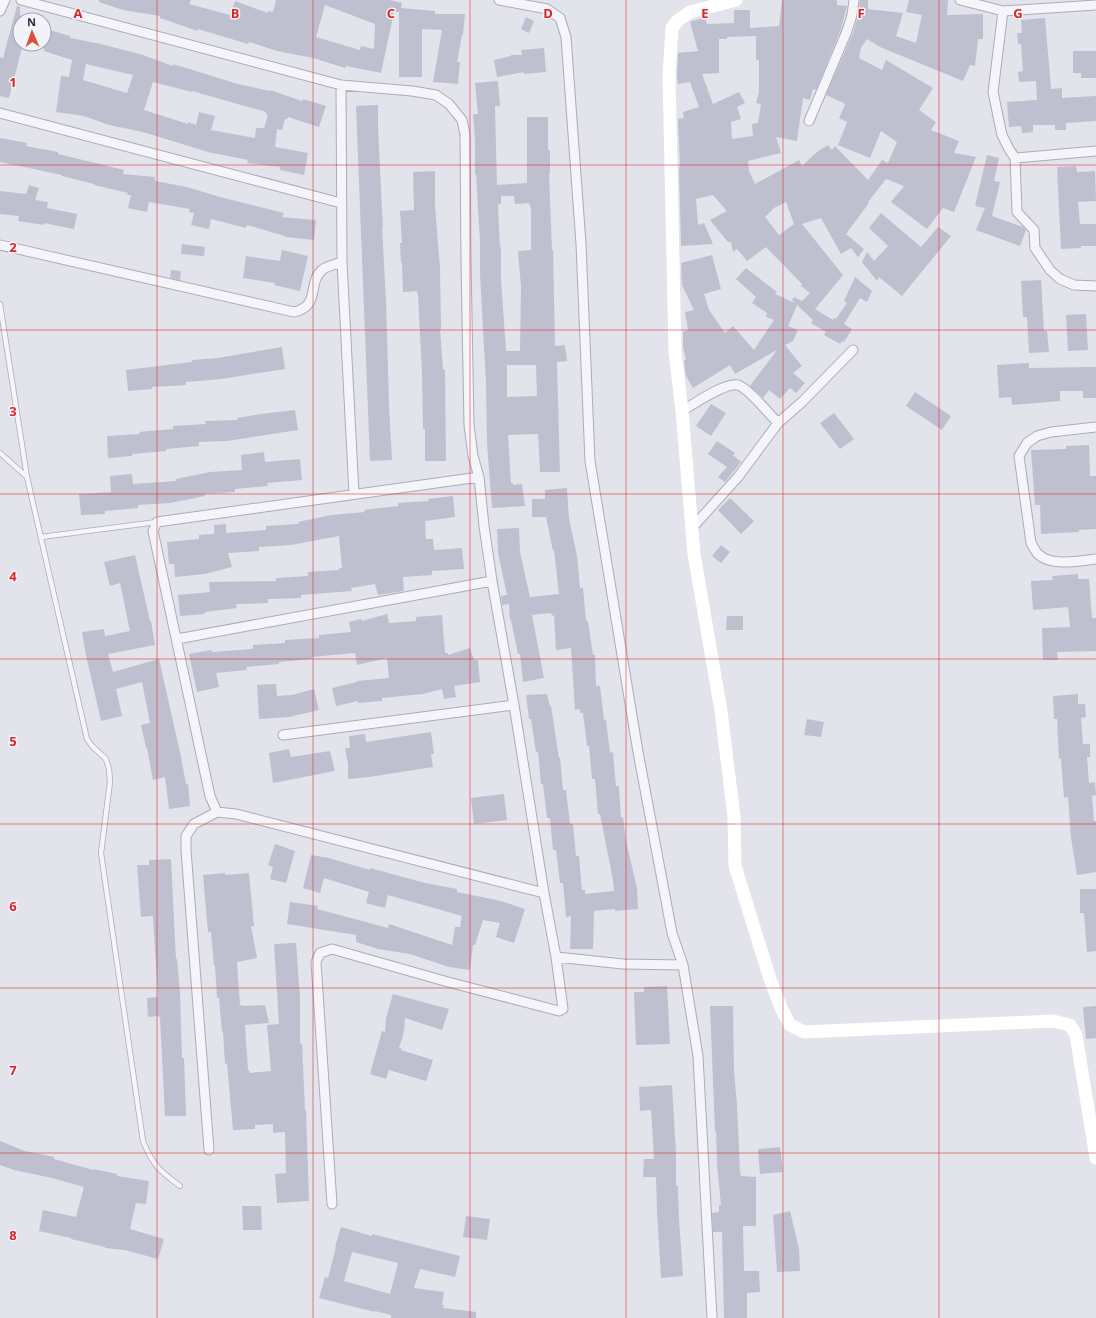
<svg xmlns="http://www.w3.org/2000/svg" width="1096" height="1318" font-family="'Open Sans',sans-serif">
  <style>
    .building { fill: #bec0cf; fill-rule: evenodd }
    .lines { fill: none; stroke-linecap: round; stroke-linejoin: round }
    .lane-casing { stroke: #aaacb9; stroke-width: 6 }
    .street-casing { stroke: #aaacb9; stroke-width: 11 }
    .lane { stroke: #f5f5f9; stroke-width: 4.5 }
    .street { stroke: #f5f5f9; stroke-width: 9 }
    .secondary { stroke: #fff; stroke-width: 13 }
    .grid { fill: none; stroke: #d62828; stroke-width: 1; stroke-opacity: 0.55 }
    .grid-label { font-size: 13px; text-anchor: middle; font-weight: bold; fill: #d62828; stroke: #f2f3f8; stroke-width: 3; stroke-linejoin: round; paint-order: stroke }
  </style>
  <rect width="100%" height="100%" fill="#e2e3eb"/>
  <!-- building -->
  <path class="building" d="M99 0H191L189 4 230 15 235 1 268 13V11L273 12 276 0H390L402 3 401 8 435 11V14H465L463 35H462L457 62H460L458 84 433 82 442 30 422 29V77H399V12H394L381 73 346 66 345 68 313 58 277 51 249 42 248 44 198 29V31L160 18V16L123 10 99 2ZM325 5 375 24 374 49 361 46 360 50 316 37Z
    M782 0H837V5L847 6 841 29 816 90 813 89 810 100 803 98 797 141 776 137 781 153 748 161 749 171 755 184 799 160 802 166 818 151 828 145 832 150 835 146 868 180 882 160 888 163 897 142 881 131 870 158 838 145 847 122 839 118 845 105 844 104V103L826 95 853 33 858 16 860 0H868V9L903 13 896 36 916 43 922 15 906 12 909 0H948L947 15 983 14V39H978L975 66 970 65 963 81 880 47 867 39 861 48 859 58 882 70 886 60 933 88 919 110 936 122 931 130 959 141 954 153 976 157 954 212 943 208 927 229 891 202 904 186 886 179 868 202 869 203 846 234 864 249 858 257 851 248 841 254 821 218 802 224 843 275 815 309 833 320 834 318 836 319 847 303 844 301 855 277 872 291 867 302 860 298 844 324 852 329 844 342 842 341 840 344 824 335 826 332 811 323 813 320 797 305 788 326 798 330 793 341 785 345 802 366 793 373 805 383 796 393 790 388 780 399 769 390 763 398 750 386 777 350 735 374 730 365 693 388 686 376 684 360 686 359 683 347V332L688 330 685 312 694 310 682 285 681 263 712 255 721 289 704 294 709 310 725 333 733 326 754 350 774 320 766 317 767 313 752 303 756 297 736 279 746 268 777 292 775 294 795 303 792 300 794 297 802 301 810 293 801 286 802 284 766 247 747 261 737 249 733 252 731 242H728L710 220 727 211 713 195 696 199 698 225 704 223 713 244 681 246 679 167 680 166 678 119 684 118 683 112 699 107 690 82 678 84 677 76 678 53 698 51 690 22 705 17 707 24 734 23V10H750V28L779 26ZM756 36V60H759V92L756 103 761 104 758 123 752 124 753 136 732 139 731 122 741 119 737 107 745 103 739 92 713 104 702 74 719 73V39H727V37ZM786 202 794 224 779 235 765 217 774 208Z
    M17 6 20 7V44H23L9 98 0 96V57L3 58Z
    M526 17 534 21 529 33 521 29Z
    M1045 18 1051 89 1062 88V98L1096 96V121L1066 123V130H1055V125H1033V132L1022 133 1021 126 1009 127 1007 102 1037 100 1036 81 1019 82 1018 72 1023 71 1021 44H1018L1017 33H1022L1021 20Z
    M46 29 70 36V38L101 44 143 55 173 66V64L238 84 270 91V90L302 101 303 99 326 106 319 127 288 117 287 119H285L282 130 277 129 275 147 308 153 304 175 280 170V167L247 163 248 160 208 152 143 132 109 125 84 116 56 112 61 76 69 77 72 60 44 51V34ZM86 64 133 75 127 93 83 80ZM153 82 192 92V91L266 112V114L268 115 264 128H256L255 138 211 130 215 116 199 112 196 125 188 122V124L144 110Z
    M544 48 546 72 524 74V72L497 77 494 60 511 56V55H522L521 50Z
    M1073 51H1096V78H1081V73H1073Z
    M498 81 500 106H495L497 185 527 183V117H548V150H550V174H549L552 250H553L555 346 565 345 567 361 557 362 560 472H540L538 434 508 435 511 483H513V485L522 484 525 506 492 508 487 443 486 383 480 274V241L476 174H475V140L473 114H478L475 83ZM501 196H514L515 204 529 203 531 209V250L518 251 521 287 520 351H506L501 280V247H500L498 206V204H501ZM507 365H536L537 396 507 397Z
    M378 105V128L383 228H382L386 301 389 404 392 460 370 461 356 106Z
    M0 138 27 143 26 146 58 152V154L124 170 123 174 155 177V181L187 187 220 197 284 213 282 217 316 220 314 240 285 237V236L247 225 246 228 211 219 209 229 191 225 194 213 189 212 190 209 149 202 147 212 128 208 131 195H127L128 193 94 185V184L62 176V175L0 162Z
    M987 155 999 158 994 181 1000 182 992 216 1023 227 1026 230 1020 246 976 230 985 208 975 206Z
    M1076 166 1077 172 1095 171 1096 201 1078 202 1080 224H1096V246H1081V248L1061 249 1057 167Z
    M435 171V205L440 268 441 329H440L443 370H445L446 461H425V429H423L422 373 418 296 417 291 403 292 402 263H401L400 243H402L400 211 414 210 413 172Z
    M29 185 39 188 35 200 48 202 47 208 77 214 74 229 44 223V225L18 221 19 216 0 214V191L26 194Z
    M881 213 921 247 938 227 951 236 902 296 879 277 877 281 862 262 867 252 874 261 888 246 869 228Z
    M182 244 205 247 204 256 181 254Z
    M282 250 308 256 300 291 274 285 275 283 243 278 246 256 280 261Z
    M171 270 181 271 180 280 170 278Z
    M1041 280 1044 331H1047L1049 352 1029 353 1027 317H1023L1021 281Z
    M1086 314 1088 350 1068 351 1066 315Z
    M282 347 285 369 221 379 186 382V385L152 387V389L128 391 126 370 192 362V360L218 358Z
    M1029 363V368L1096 367V398H1083V391H1060V401L1012 405 1011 397 999 398 997 365Z
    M915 392 951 416 942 430 906 406Z
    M711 404 726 413 711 436 696 426Z
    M295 410 298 430 227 441 199 442V446L166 449V451L132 454V456L108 458 107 436 140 434 139 432 173 429V426L206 424 205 421 238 420 237 418 261 414Z
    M834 413 854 439 840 449 820 423Z
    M717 441 735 453 733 455 741 462 725 482 718 477 727 467 708 454Z
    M1089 445 1090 476H1096V529L1079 530V532L1041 534 1040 505H1035L1031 450 1066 449V446Z
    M264 452 265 462 300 459 302 480 267 483 268 486 235 489V492L204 494 205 496 170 503 138 505V508L105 511V514L81 515 79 494 111 492 110 476 132 474 133 484 176 481V479L210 472 242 470 241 455Z
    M567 488 569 519 577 556 580 588H583L586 621H588L593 655H595L596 686H600L604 720H606L610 753 613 752 616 786H619L621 818 623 817 626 841 637 888 638 909 615 911V909L594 911 593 949H570L571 916 566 917 563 883H560L556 850H553L550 818H547L543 784H541L538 752H536L531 719H529L526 695 547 694 550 706H551L559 758H560L563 790H566L570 824H573L576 856H579L582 890H585V894L614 891 613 880 600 814H598L595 779H592L589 746H587L583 713H580V709L575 710 571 648 556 650 554 615 552 616 551 613 532 615 544 678 523 682 520 654H518L511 620H510L509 604 502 605 501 596 507 595 498 553 497 529 519 528 520 552 530 597 559 594 554 550 553 551 546 517H532V499H545V490Z
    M453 496 455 517 425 521 426 539H433L434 550 462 548 464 569 432 571V575L403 577 404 591 398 592 378 595 375 584 351 588 352 591 301 595V598L268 599V603L236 604 237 608 205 612V614L180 616 178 595 210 592 209 582 276 581V578L308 576V572L339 570V568H342L339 536 291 545 259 547V551L228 553 232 567 205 574 175 577 174 564H169L167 542 199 539V535L214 534V525L226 524V533L266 530V526L299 524 298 522 331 515 365 512 364 510 398 506V503L429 501 428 499Z
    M730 498 754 521 741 534 718 510Z
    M721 545 730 552 721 563 712 556Z
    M135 555 150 621H151L155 645 108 654 113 672 159 659 181 757 186 784H188L190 806 169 809 165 777 153 780 147 748H146L141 725 150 723 142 682 116 689 122 716 101 721 86 655 82 632 104 629 105 636 130 631 120 583 110 586 104 562Z
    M1078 574V579H1089L1092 618H1096V651L1057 652 1058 660H1043L1042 628 1070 627 1068 607 1033 610 1031 581 1053 580 1052 576Z
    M387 614 389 623 416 621V617L442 615 445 653H448V655L470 648 474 660H478L480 682 454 686 456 697 444 699 442 689 423 694 382 698V701L358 703V701L336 706 332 688 357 682V681L389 678 387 658 357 665 355 653 312 657V659L279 662V664L246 667 247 670 216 673 219 687 197 692 189 654 211 650 212 652 253 649V645L285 643V640L319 638V635L351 632 349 622 361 619 362 621Z
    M727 616H743V630H726Z
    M276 684 277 696 292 695 314 689 319 710 289 717 259 719 257 685Z
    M1078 694V704H1085L1086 717 1081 718 1083 744H1090V757H1087L1089 783 1095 782 1096 795 1092 796 1094 821H1096V872L1077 875 1071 838 1068 797 1064 798 1061 758 1059 759 1057 719H1054L1053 696Z
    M807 719 824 722 821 737 804 735Z
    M431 732 434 754H431L433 767 369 777 348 779V764L345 748H350L349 736 365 734 366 742Z
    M289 749 291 757 330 751 335 771 273 783 269 753Z
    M504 794 507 820 474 824 471 798Z
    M275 844 295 851 286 883 270 879 273 867 268 865Z
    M311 855 329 858 370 870V868L425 883 457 889V892L501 901 525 909 514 943 496 937 500 923 483 920 475 945H473L470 970 449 967 410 954 378 949 356 942V935L287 924 290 902 318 906 317 909 388 928 389 924 452 945 455 927H460L462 916 388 895 385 908 366 903 369 892 324 878 320 893 303 888Z
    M171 859 176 959H177L180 992 182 1058H184L186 1116H165L160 1018 159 1016 148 1017 147 998 158 997 153 918V916L141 917 137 865H149V860Z
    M225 873V875L249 873 254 926H251L257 958 237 962 240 1005H241L242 1006 265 1005 269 1023 245 1025 248 1070H249L250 1073 271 1071 267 1025 279 1024 274 944 296 943 300 998V1044L302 1043 305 1110H306L309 1201 277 1203 275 1174 286 1173 285 1132 273 1133V1124L255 1125V1129L233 1130 227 1063 225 1064 223 1031 222 1032 219 998H217L215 966H214L211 932H208L203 875Z
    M1080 889H1096V951L1087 952 1084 913H1080Z
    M667 986 670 1044 636 1045 634 992H644V987Z
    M393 994 449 1009 442 1030 405 1018 404 1032 399 1048H401V1050L433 1060 426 1081 389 1070 386 1079 370 1074 382 1031 385 1032 386 1018Z
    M710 1006H733L734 1072 737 1105 740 1171 741 1176 756 1177V1226H743L744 1271H759L760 1292 747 1293V1318H724L722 1232H713L712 1213 719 1212V1205H721L717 1164 716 1131H715Z
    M1096 1006V1038L1086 1039 1083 1007Z
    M672 1085 676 1153V1186H678L679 1219 683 1276 661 1278 657 1211 656 1177H643L644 1159H654L651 1110 640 1111 639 1087Z
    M0 1141 25 1151 54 1157V1159L93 1170V1169L117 1174V1176L149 1181 146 1204 136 1203 130 1229 164 1239 158 1259 125 1250 105 1248V1247L71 1239V1238L39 1231 43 1210 76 1217 84 1187 52 1178 14 1170 0 1165Z
    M780 1147 783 1172 760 1174 758 1149Z
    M242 1206H261L262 1230H243Z
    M790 1211 799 1249 800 1271 777 1272 773 1215Z
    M466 1216 490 1219 487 1240 463 1237Z
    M341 1227 372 1236V1234L460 1256 455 1277 420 1269 414 1288 444 1292 442 1305H444L443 1308 476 1312V1318H391V1315L375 1311V1312L319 1298 325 1277 328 1278 336 1247H335ZM352 1252 398 1263 390 1294 344 1281Z"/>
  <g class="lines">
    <defs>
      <path id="lane" d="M0 304 27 477 87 739 92 746 106 759 109 769 110 782 101 853 143 1141C153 1166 160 1171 180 1186
        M0 453 27 477
        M41 537 157 522"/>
      <path id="street" d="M21 0 341 85 412 91 436 95 449 104 462 120 465 134 466 261 469 425 473 456 479 477 484 526 492 581 514 705 544 893 556 957 623 964 683 965
        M499 0 547 9 560 18 566 37 581 244 590 461 638 752 672 933 683 965 698 1056 712 1318
        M960 0 1003 11 1096 5
        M0 11 5 0
        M1003 11 993 92 1002 135 1009 149 1015 158 1017 212 1034 230 1035 248 1050 270 1060 279 1074 285 1096 286
        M341 85 342 262 354 494
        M0 113 341 203
        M809 121 847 31 852 15 854 0
        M1015 158 1096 151
        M0 245 294 312C321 306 307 283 322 270 327 266 336 264 342 262
        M682 411C694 404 725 382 738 385 748 388 770 415 778 423
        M1096 427 1051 432 1037 436 1027 443 1019 456 1031 543C1033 546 1035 551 1038 554 1051 567 1080 561 1096 559
        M479 477 157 522 153 531 210 796 217 812 236 814 544 893
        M692 528 738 477 778 423 802 402 853 350
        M177 639 492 581
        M283 735 514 705
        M209 1150 186 850V836L194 824 217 812
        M332 1204 316 962 320 953 332 949 448 982 559 1011 563 1009 556 957"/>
    </defs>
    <!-- lane casing -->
    <use href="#lane" class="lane-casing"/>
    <!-- street casing -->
    <use href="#street" class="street-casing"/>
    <!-- lane -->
    <use href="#lane" class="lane"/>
    <!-- street -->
    <use href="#street" class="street"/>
    <!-- secondary -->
    <path class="secondary" d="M736 0 690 12 677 21 672 28 669 76 675 352 682 411 694 554 721 711 734 817 735 866 770 979 782 1010 790 1025 804 1032 1053 1021 1070 1025 1076 1035 1096 1158"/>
  </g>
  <!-- grid -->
  <path class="grid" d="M157 0V1318M313 0V1318M470 0V1318M626 0V1318M783 0V1318M939 0V1318M0 165H1096M0 330H1096M0 494H1096M0 659H1096M0 824H1096M0 988H1096M0 1153H1096"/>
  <g class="grid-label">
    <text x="78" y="18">A</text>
    <text x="235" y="18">B</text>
    <text x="391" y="18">C</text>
    <text x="548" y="18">D</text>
    <text x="705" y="18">E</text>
    <text x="861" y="18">F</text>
    <text x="1018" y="18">G</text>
    <text x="13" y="87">1</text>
    <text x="13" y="252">2</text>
    <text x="13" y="416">3</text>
    <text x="13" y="581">4</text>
    <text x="13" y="746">5</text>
    <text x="13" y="911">6</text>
    <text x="13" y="1075">7</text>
    <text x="13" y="1240">8</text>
  </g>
  <!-- north arrow -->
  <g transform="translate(32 32) rotate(358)"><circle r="19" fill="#f2f3f8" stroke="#a1a3b0"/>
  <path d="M0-3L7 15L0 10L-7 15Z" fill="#dc503b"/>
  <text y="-6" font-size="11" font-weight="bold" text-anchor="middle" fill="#282a45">N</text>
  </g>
</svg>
